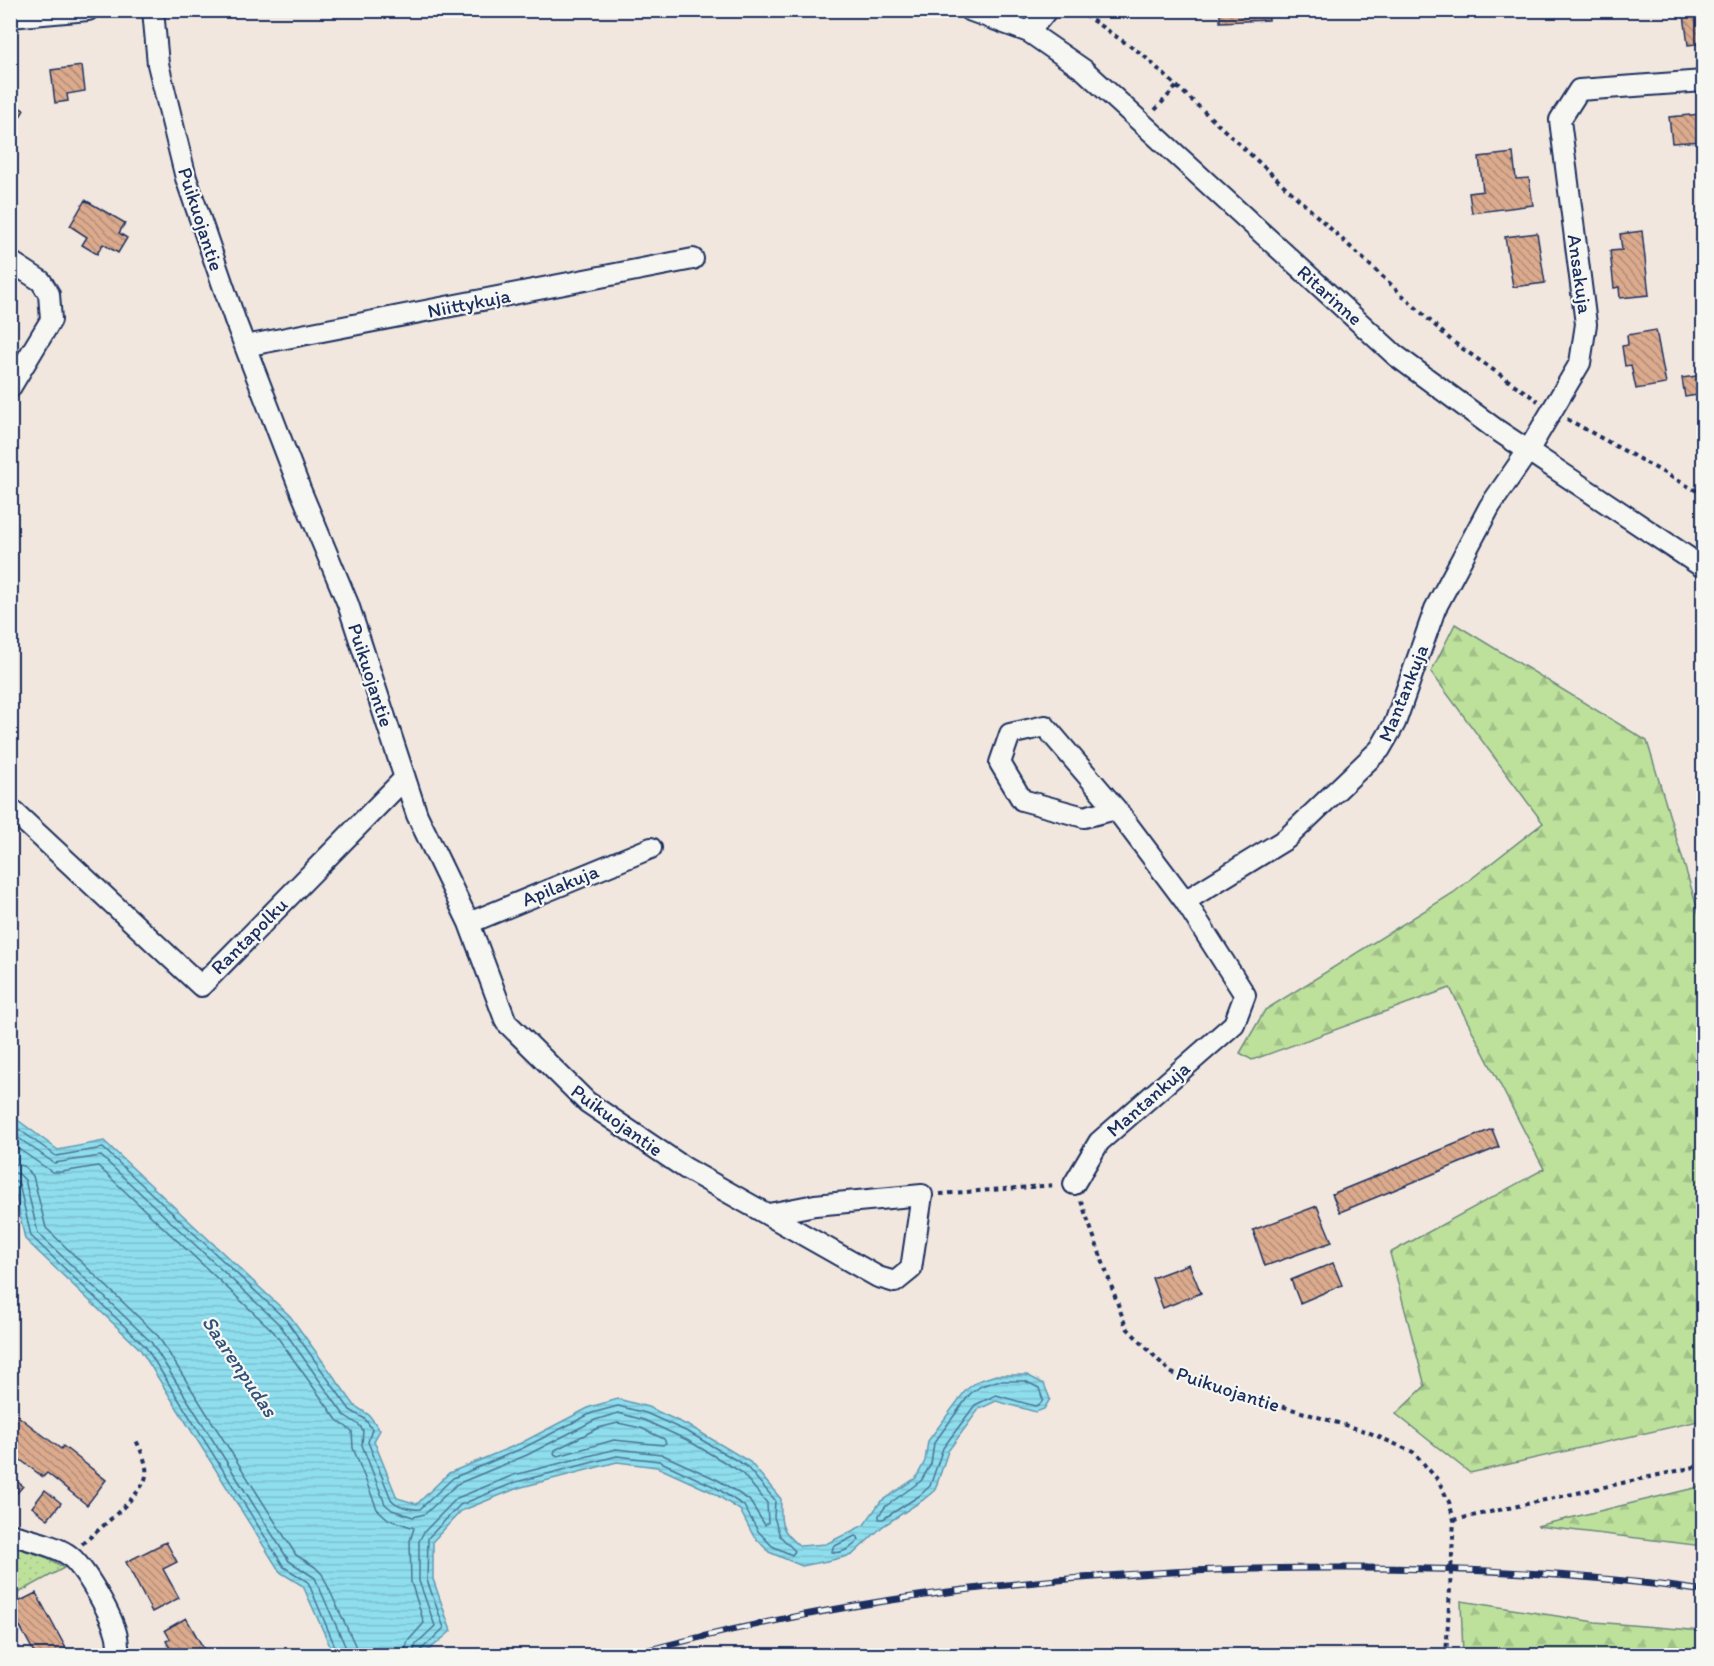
<svg xmlns="http://www.w3.org/2000/svg" width="1714" height="1666" font-family="Itim,sans-serif">
  <style>
    .forest { fill: url(#forest-firs); stroke: #6c887c; stroke-width: 1.5 }
    .park { fill: url(#park-dots); stroke: #6c887c; stroke-width: 1.5 }
    .water { fill: url(#water-rules); stroke: #6198b4; stroke-width: 1.5 }
    .lines { fill: none; stroke-linecap: round; stroke-linejoin: round }
    .shore { stroke: #497597; stroke-width: 1.5 }
    .building { fill: url(#building-back-hatch); stroke: #1b2f5e; stroke-width: 1.5 }
    .minor-casing { stroke: #1b2f5e; stroke-width: 24 }
    .path { stroke: #1b2f5e; stroke-width: 4; stroke-dasharray: 4.5 4.5; stroke-linecap: butt }
    .minor { stroke: #f6f6f2; stroke-width: 20 }
    .rail-casing { stroke: #1b2f5e; stroke-width: 7 }
    .rail { stroke: #f6f6f2; stroke-width: 4.5; stroke-dasharray: 14; stroke-linecap: butt }
    .labels { text-anchor: middle; dominant-baseline: central; stroke-width: 4.5; stroke-linejoin: round; paint-order: stroke }
    .street-label { font-size: 20px; fill: #1b2f5e; stroke: #f6f6f2 }
    .water-label { font-size: 21px; font-style: italic; fill: #32527b; stroke: #f6f6f2 }
  </style>
  <defs>
    <pattern id="forest-firs" width="22" height="20" patternUnits="userSpaceOnUse" patternTransform="scale(1.5)"><rect width="22" height="20" fill="#bde19b"/><path d="M5 1l3.5 6h-7zM16 11l3.5 6h-7z" fill="#a2c188"/></pattern>
    <pattern id="park-dots" width="8" height="8" patternUnits="userSpaceOnUse" patternTransform="scale(1.5)"><rect width="8" height="8" fill="#bde19b"/><path d="M2 2h.1M6 6h.1" fill="none" stroke="#a2c188" stroke-width="1.8" stroke-linecap="round"/></pattern>
    <pattern id="water-rules" width="6" height="5" patternUnits="userSpaceOnUse" patternTransform="scale(1.5)"><rect width="6" height="5" fill="#8fdeed"/><path d="M0 2.5h6" fill="none" stroke="#7bbfce"/></pattern>
    <pattern id="building-back-hatch" width="6" height="6" patternUnits="userSpaceOnUse" patternTransform="scale(1.5)"><rect width="6" height="6" fill="#dcab8e"/><path d="M-1 5l2 2M0 0l6 6M5-1l2 2" fill="none" stroke="#b28c77"/></pattern>
  </defs>
  <rect width="100%" height="100%" fill="#f1e7de"/>
  <filter id="ink" filterUnits="userSpaceOnUse"><feTurbulence type="fractalNoise" baseFrequency=".0167" numOctaves="2"/><feDisplacementMap in="SourceGraphic" scale="12" xChannelSelector="R" yChannelSelector="G"/><feConvolveMatrix kernelMatrix="1 2 1 2 8 2 1 2 1" color-interpolation-filters="sRGB"/></filter>
  <g filter="url(#ink)">
    <!-- forest -->
    <path class="forest" d="M1455 624 1647 741 1703 927V1420L1470 1473 1396 1414 1425 1386 1390 1253 1544 1169 1450 988 1252 1060 1240 1053 1265 1010 1453 893 1543 823 1431 672Z
      M1703 1486V1546L1537 1526Z
      M1461 1601 1595 1622 1703 1631V1655H1463Z"/>
    <!-- park -->
    <path class="park" d="M11 1546 48 1558 64 1568 11 1597Z"/>
    <!-- water -->
    <path class="water" d="M11 1115 58 1150 104 1141 290 1316 355 1406 369 1415 380 1430 374 1441 397 1498 417 1504 449 1473 521 1443 590 1407 618 1399 648 1407 693 1428 750 1462 781 1499C780 1524 780 1530 800 1546L826 1544 864 1525 881 1501 916 1478 925 1461 928 1441 966 1390 978 1381 996 1375H1027L1044 1384 1050 1399 1044 1409 1036 1412 996 1401 979 1409 948 1451 935 1490 923 1500 883 1526 852 1555 832 1560 802 1566 769 1552 753 1535 740 1510 712 1492 657 1467 617 1462 518 1488 461 1511 433 1541V1579L451 1631 423 1655H334L303 1586 280 1572 140 1349 25 1239 13 1183 11 1182Z"/>
    <g class="lines">
      <!-- shore -->
      <path class="shore" d="M10 1123 56 1156 103 1148 286 1320 350 1410 365 1419 372 1429 368 1442 391 1499C396 1506 411 1510 420 1509L453 1478 523 1448 592 1413 618 1406 646 1413 690 1433 746 1466 775 1500 774 1517 780 1536 795 1551 792 1555 772 1546 758 1531 744 1506 715 1487 659 1461 617 1456 516 1482 460 1505 428 1538 427 1580 444 1628 422 1649 420 1656
        M10 1132 54 1163 101 1156 280 1325 344 1415 359 1425 363 1430 362 1445 385 1504 392 1510 413 1517 425 1514 457 1484 527 1455 595 1420 618 1413 644 1420 687 1440 741 1472 767 1503 768 1523 765 1525 749 1500 718 1480 661 1454 616 1449 514 1475 457 1498 424 1532 419 1541V1581L435 1626 416 1644 412 1656
        M10 1143 52 1172H62L98 1166 273 1331 337 1420 352 1431 353 1448 377 1509 388 1519 414 1528 410 1541 411 1582 424 1623 408 1641 403 1656
        M10 1163 24 1166 33 1176 46 1228 158 1336 296 1555 315 1567 322 1574 355 1645 356 1656
        M10 1172 19 1174 25 1180 38 1233 151 1342 289 1561 315 1578 346 1648 347 1656
        M10 1180 16 1181 19 1184 31 1236 145 1346 284 1567 308 1582 339 1656
        M997 1381H1025L1039 1388 1043 1400 1040 1404 1035 1406 996 1395 975 1405 943 1448 930 1486 919 1496 883 1519H879V1515L886 1506 921 1481 931 1464 934 1443 970 1394 981 1386Z
        M618 1423 641 1428 664 1439 666 1443 663 1445 614 1440 558 1456 554 1454 555 1450 598 1428Z
        M855 1536 858 1537 859 1540C851 1548 843 1554 832 1552L833 1547Z"/>
    </g>
    <!-- building -->
    <path class="building" d="M1220 10H1269V20L1220 22Z
      M1491 10H1531V13L1491 16Z
      M1703 12 1704 43 1688 45 1684 15Z
      M82 66 85 91 67 94 68 101 55 103 51 70Z
      M10 102 24 110 11 132H10Z
      M1701 114 1703 141 1672 143 1669 117Z
      M1513 153 1516 179 1529 178 1533 205 1472 213 1469 193 1483 191 1479 157Z
      M85 200 125 223 119 233 127 238 118 253 103 244 97 254 82 245 87 237 70 226Z
      M1642 231 1649 295 1620 298 1619 287 1614 288 1610 251 1622 250 1620 234Z
      M1537 233 1545 283 1513 287 1505 237Z
      M1656 330 1666 384 1636 389 1631 365 1625 366 1622 346 1628 345 1627 335Z
      M1704 375V394L1685 397 1682 378Z
      M1492 1129 1499 1147 1340 1212 1332 1194Z
      M1317 1206 1332 1242 1265 1266 1253 1230Z
      M1333 1263 1342 1285 1300 1303 1291 1280Z
      M1189 1264 1201 1293 1163 1308 1152 1278Z
      M10 1410 61 1449 63 1446 106 1480 87 1505 47 1473 43 1477 10 1452Z
      M10 1476 23 1486 10 1501Z
      M45 1490 61 1503 48 1519 32 1507Z
      M166 1542 177 1562 163 1569 179 1598 152 1612 126 1562Z
      M36 1593 68 1652 61 1656H36L10 1608V1606Z
      M186 1618 208 1656H174L166 1641 170 1639 165 1630Z"/>
    <g class="lines">
      <defs>
        <path id="minor" d="M153 10 158 64 186 178 235 320 300 489 348 604 417 815 469 923 506 1022 587 1102 685 1168 878 1277 895 1282 911 1269 922 1195 815 1205 769 1214
          M969 10 1029 32 1084 70 1395 355 1494 428 1704 568
          M10 17 88 10
          M1029 32 1047 10
          M10 261 41 281 49 294 51 320 10 388
          M245 346 693 259
          M10 808 201 986 405 778
          M1185 901 1286 839 1380 749 1395 723 1435 609 1490 506 1528 451 1580 363 1586 324 1560 120 1579 90 1704 81
          M469 923 651 848
          M1074 1184 1099 1142 1234 1024 1245 995 1185 901 1116 809 1045 726 1010 734 1000 763 1022 800 1084 817 1116 809
          M10 1534C29 1540 51 1544 67 1554 84 1565 113 1617 117 1637 118 1643 118 1649 119 1656"/>
      </defs>
      <!-- minor casing -->
      <use href="#minor" class="minor-casing"/>
      <!-- path -->
      <path class="path" d="M1077 10 1142 54 1453 342 1538 401
        M1155 110 1177 86
        M1567 419 1704 495
        M940 1194 1056 1185
        M1081 1201 1126 1327 1171 1373 1368 1432 1413 1452 1438 1480 1449 1502 1454 1520 1446 1656
        M1454 1520 1704 1465
        M82 1544C97 1531 143 1494 146 1476 148 1464 141 1451 136 1440"/>
      <!-- minor -->
      <use href="#minor" class="minor"/>
      <defs>
        <path id="rail" d="M627 1656C860 1592 1104 1567 1345 1568 1464 1568 1585 1573 1704 1591"/>
      </defs>
      <!-- rail casing -->
      <use href="#rail" class="rail-casing"/>
      <!-- rail -->
      <use href="#rail" class="rail"/>
    </g>
  </g>
  <g class="labels">
    <!-- street labels -->
    <g class="street-label">
      <text transform="translate(201 219) rotate(72)">Puikuojantie</text>
      <text transform="translate(1580 274) rotate(82)">Ansakuja</text>
      <text transform="translate(1330 295) rotate(42)">Ritarinne</text>
      <text transform="translate(469 303) rotate(-11)">Niittykuja</text>
      <text transform="translate(371 675) rotate(72)">Puikuojantie</text>
      <text transform="translate(1403 693) rotate(-68)">Mantankuja</text>
      <text transform="translate(560 885) rotate(-22)">Apilakuja</text>
      <text transform="translate(249 936) rotate(-45)">Rantapolku</text>
      <text transform="translate(1148 1099) rotate(-41)">Mantankuja</text>
      <text transform="translate(617 1120) rotate(36)">Puikuojantie</text>
      <text transform="translate(1228 1389) rotate(18)">Puikuojantie</text>
    </g>
    <!-- water labels -->
    <g class="water-label">
      <text transform="translate(240 1366) rotate(56)">Saarenpudas</text>
    </g>
  </g>
  <!-- margin -->
  <rect width="1714" height="1666" fill="none" stroke="#f6f6f2" stroke-width="36"/>
  <rect x="18" y="18" width="1678" height="1630" fill="none" stroke="#1b2f5e" stroke-width="2" filter="url(#ink)"/>
</svg>
